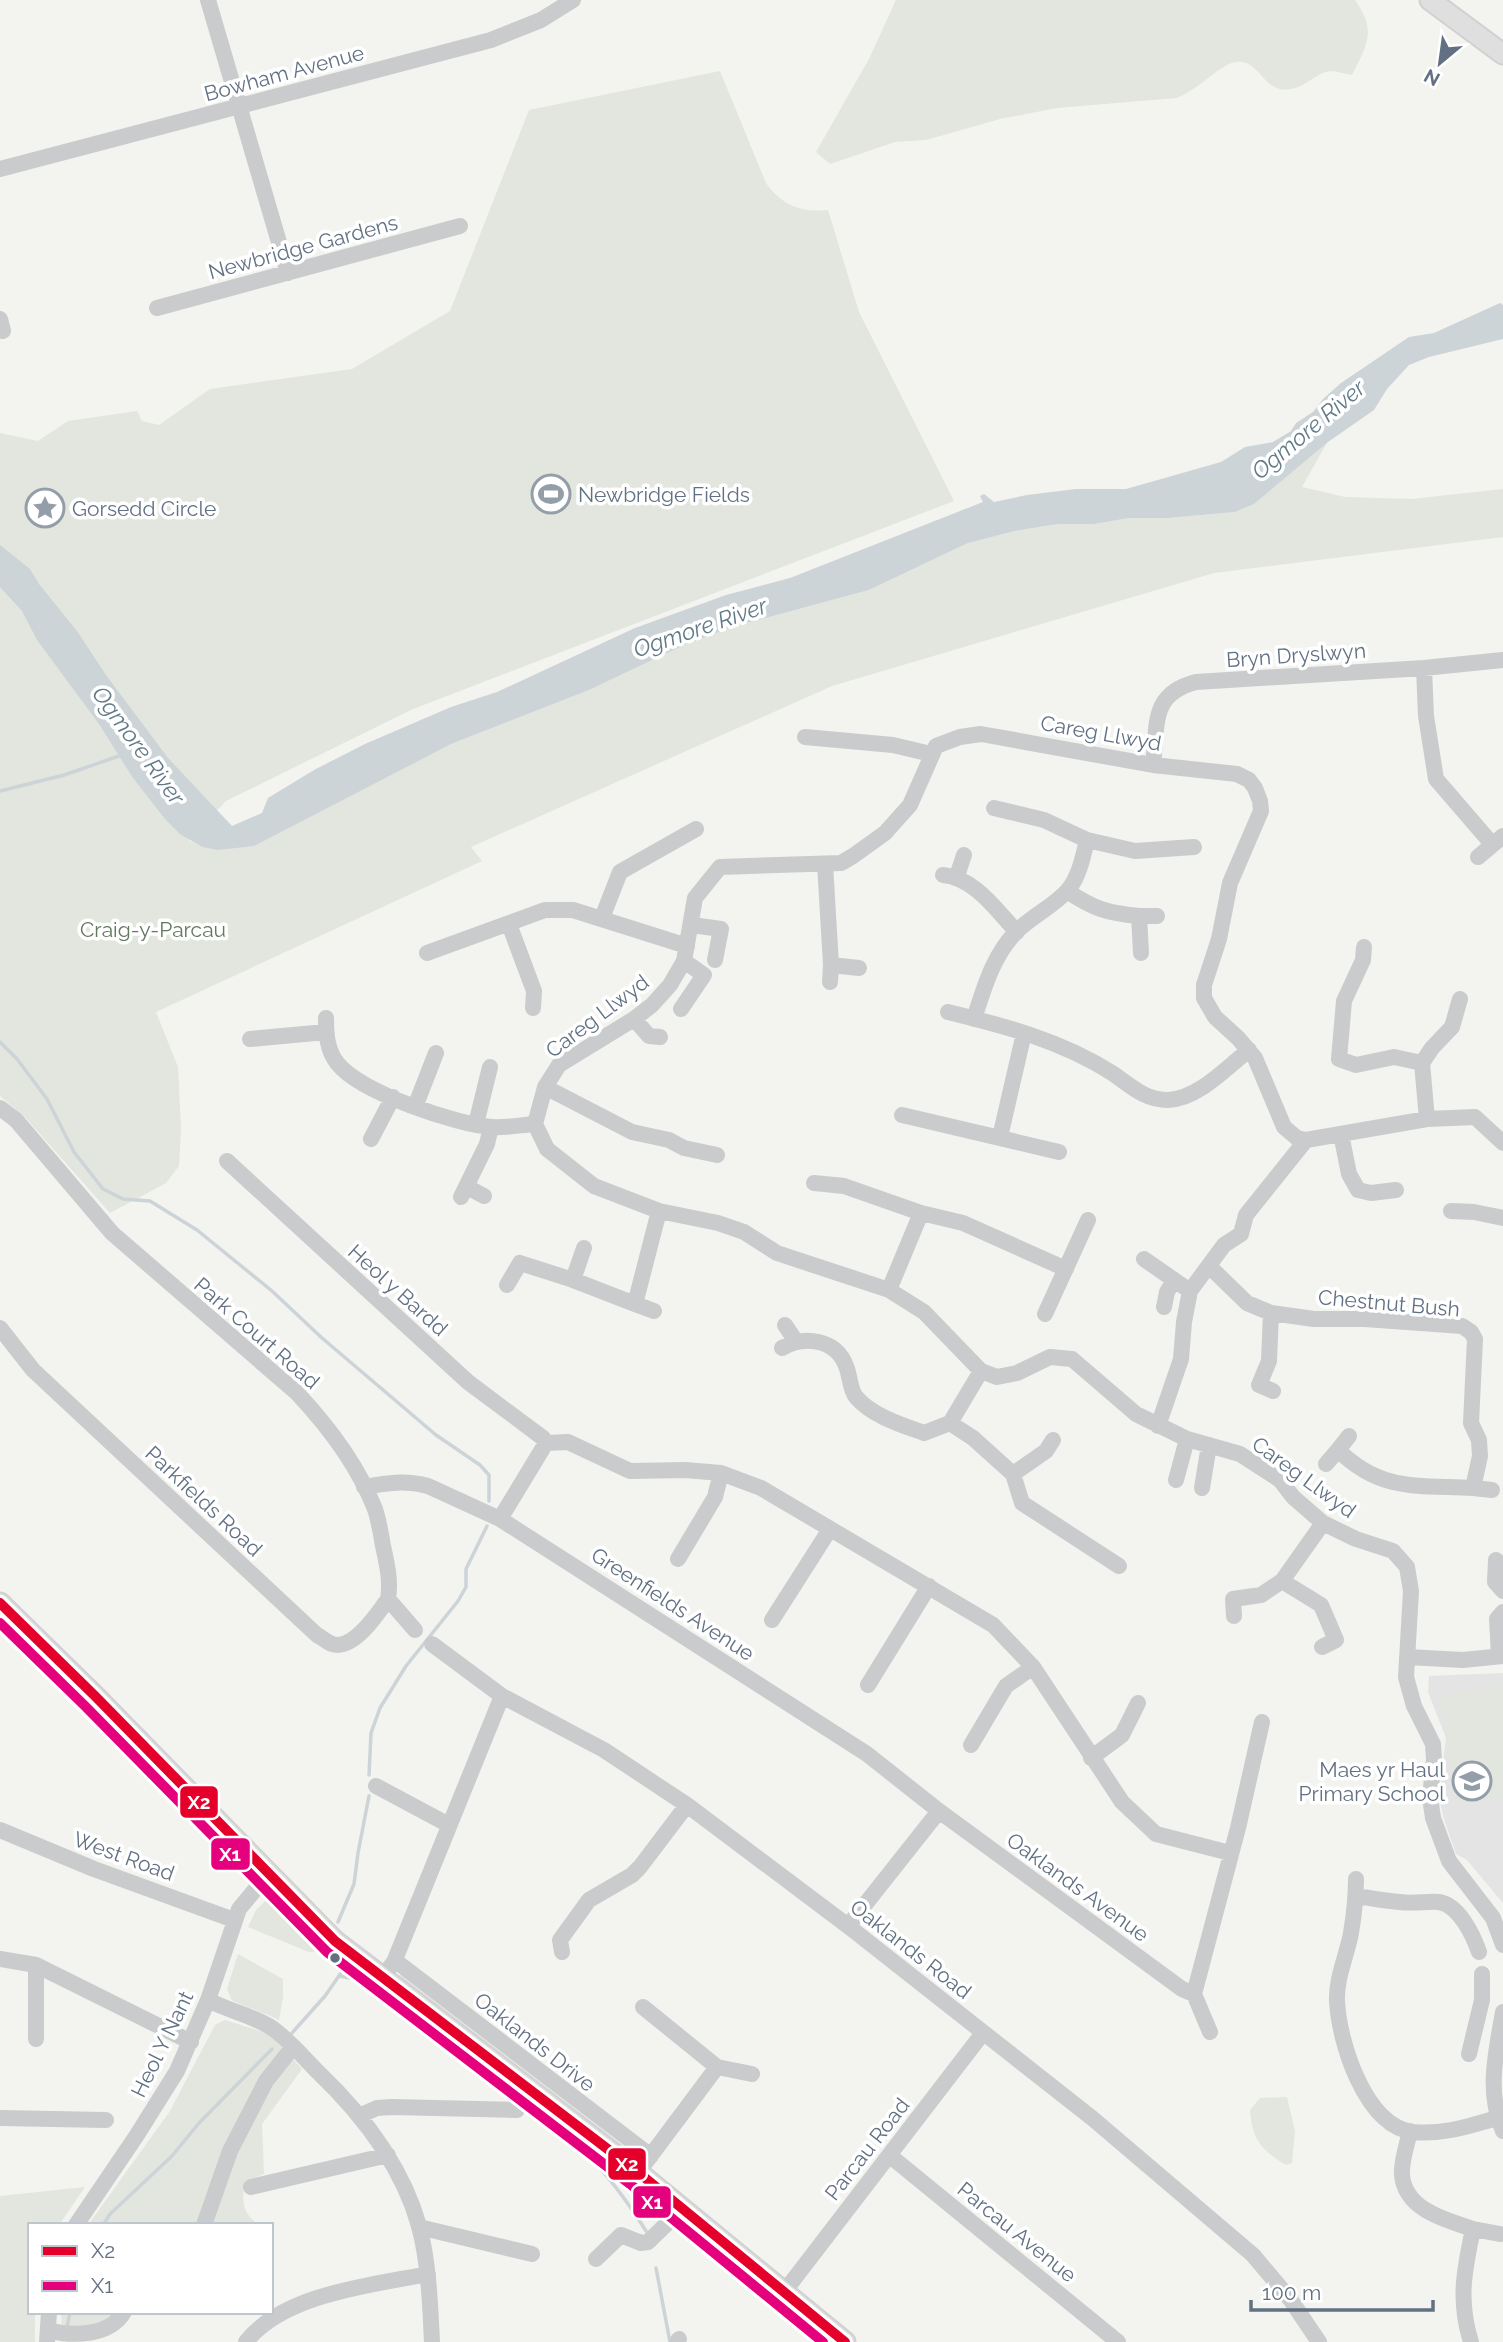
<svg xmlns="http://www.w3.org/2000/svg" width="1503" height="2342" font-family="Raleway,sans-serif">
  <style>
    .built { fill: #e3e4e3 }
    .green { fill: #e2e6de }
    .water { fill: #ccd4d7 }
    .lines { fill: none; stroke-linecap: round; stroke-linejoin: round }
    .stream { stroke: #ccd4d7; stroke-width: 3.5 }
    .major-casing { stroke: #d0d1d0; stroke-width: 23 }
    .minor { stroke: #cacbcc; stroke-width: 16 }
    .major { stroke: #dfdfe0; stroke-width: 19 }
    .bus-1-casing { stroke: #fff; stroke-width: 16 }
    .bus-2-casing { stroke: #fff; stroke-width: 16 }
    .bus-1 { stroke: #e4002b; stroke-width: 10 }
    .bus-2 { stroke: #e5007d; stroke-width: 10 }
    .bus-dot { fill: #617183; stroke: #fff; stroke-width: 2.5 }
    .labels { text-anchor: middle; dominant-baseline: central; stroke-width: 7; stroke-linejoin: round; paint-order: stroke }
    .street-label { font-size: 21px; fill: #617183; stroke: #fff }
    .poi-label { font-size: 21px; fill: #617183; stroke: #fff; text-anchor: start }
    .park-label { font-size: 21px; fill: #637960; stroke: #fff }
    .water-label { font-size: 23px; font-style: italic; fill: #617a87; stroke: #fff }
    .line-badge { stroke: #fff; stroke-width: 2.5 }
    .badge-label { font-size: 19px; text-anchor: middle; font-weight: bold; fill: #fff }
  </style>
  <rect width="100%" height="100%" fill="#f3f3f0"/>
  <!-- built -->
  <path class="built" d="M1503 1673V1903L1467 1860 1456 1854 1444 1819 1439 1798 1446 1738 1428 1692 1429 1676Z"/>
  <!-- green -->
  <path class="green" d="M896 0H1355C1377 31 1367 45 1352 75 1346 74 1336 71 1330 71 1312 74 1302 93 1280 89 1262 85 1257 59 1236 62 1218 65 1198 91 1176 98L1057 108 1000 119 926 140 895 142 830 164 816 152 869 59Z
    M720 71 766 183C781 205 802 213 828 210L859 312 954 501 413 709 226 801 188 840 202 847 355 791 451 744 589 690 682 646 732 627 869 590 968 543 1015 531 1058 524H1094L1129 518H1168L1235 512 1254 504 1328 441 1302 487 1345 497 1411 499 1503 489V537L1214 573 832 686 471 847 482 861 156 1012 178 1067 181 1128 179 1166 166 1183 110 1213 25 1117 0 1096V433L38 441 68 421 137 411 142 421 159 425 210 389 352 369 450 311 529 110Z
    M1503 1685V1796L1459 1804 1440 1696Z
    M267 1899 277 1903 325 1947 321 1951 309 1952 248 1927 256 1910Z
    M238 1954 283 1979V1997L279 2020C271 2015 235 2003 232 2000 231 1998 228 1991 227 1989Z
    M400 1974 407 1976 639 2158 636 2160 399 1978Z
    M225 2020 270 2034 302 2069 262 2124 264 2174 245 2181C242 2201 241 2212 259 2225H88L170 2111 215 2025Z
    M1287 2097 1295 2131 1292 2163 1286 2165C1261 2150 1252 2139 1250 2110L1260 2098Z
    M85 2187 59 2225H30V2312H35V2342H0V2196Z
    M61 2312H118L107 2326 62 2327Z"/>
  <!-- water -->
  <path class="water" d="M1500 303 1503 305V339L1429 357 1409 365 1387 389 1374 410 1328 442 1254 504 1235 512 1168 518H1129L1094 524H1058L1015 531 968 543 869 590 732 627 682 646 589 690 451 744 254 846 218 850 202 847 180 834 165 819 133 778 99 724 37 640 22 611 0 587V545L30 569 39 584 77 631 106 675 168 758 232 826 262 813 268 798 314 770 365 744 451 707 497 692 635 628 726 595 790 578 983 502 980 496 984 494 994 502 1027 495 1076 489H1126L1221 462 1245 447 1273 442 1291 431 1296 423 1313 412 1323 399 1341 383 1409 337 1434 333Z"/>
  <g class="lines">
    <!-- stream -->
    <path class="stream" d="M0 791 64 775 122 755
      M0 1042 17 1059 47 1099 74 1152 103 1189 123 1199 150 1201 197 1230 272 1291 322 1338 436 1435 480 1465 489 1475V1501
      M369 1775 371 1733 380 1708 406 1666 458 1601 466 1587V1569L487 1526
      M338 1922 354 1884 358 1853 369 1796
      M340 1976 350 1978
      M381 1993 565 2133
      M292 2033 325 1996 343 1970
      M583 2150C607 2174 628 2202 646 2231
      M103 2225 110 2214 172 2156 199 2123 272 2049
      M656 2268 670 2342
      M67 2327 70 2312"/>
    <defs>
      <path id="major" d="M1430 0 1503 54
        M0 1603 95 1696 335 1941 639 2173 845 2342"/>
    </defs>
    <!-- major casing -->
    <use href="#major" class="major-casing"/>
    <!-- minor -->
    <path class="minor" d="M208 0 288 273
      M0 169 491 40 541 20 573 0
      M157 308 460 226
      M0 319 3 331
      M1424 668 1426 716 1436 779 1492 844
      M805 737 893 745 931 754
      M1153 765C1158 724 1150 694 1196 682L1424 668 1503 660
      M994 808 1044 820 1087 840 1135 851 1194 847
      M1478 857 1503 836
      M825 864 831 965 830 982
      M943 875C975 878 996 910 1017 932
      M957 876 964 855
      M1067 891C1094 909 1107 913 1139 916L1141 953
      M1139 916H1157
      M602 918 620 872 696 829
      M509 924 534 991 533 1008
      M692 925 721 929 715 960
      M1364 947 1363 960 1344 1001 1339 1059 1356 1065 1394 1057 1422 1063
      M427 953 545 910H573L687 946
      M831 965 859 968
      M681 1009 704 975 684 961
      M948 1012C1005 1026 1062 1041 1112 1073 1130 1085 1144 1100 1168 1100 1198 1099 1226 1068 1249 1050
      M326 1018C326 1034 327 1051 338 1064 360 1092 457 1125 492 1127 506 1128 521 1125 535 1124
      M634 1019 649 1036 660 1037
      M974 1019C984 988 993 955 1017 931 1032 916 1054 906 1068 890 1079 877 1083 857 1087 840
      M250 1039 326 1032
      M545 1087 632 1132 669 1140 684 1148 717 1155
      M415 1107 436 1053
      M0 1108 16 1120 112 1233 297 1393C329 1427 358 1466 375 1509 379 1521 381 1534 383 1546 387 1564 391 1581 388 1599L415 1630
      M902 1115 1059 1152
      M1427 1119 1422 1063 1432 1048 1452 1027 1460 999
      M476 1124 490 1067
      M1341 1134 1349 1174 1358 1190 1371 1193 1396 1190
      M1000 1137 1024 1033
      M371 1139 393 1097
      M1503 1143 1475 1117 1427 1119 1306 1140 1297 1138 1284 1127 1255 1058 1238 1038 1215 1017 1204 998V985L1219 939 1230 883 1261 811 1260 801 1255 788 1249 780 1237 774 1153 765 981 734 960 737 936 746 910 805 885 833 853 856 841 863 720 867 695 898 684 961 670 985 652 1005 634 1019 559 1065 545 1087 535 1124 547 1149 594 1186 659 1211 718 1223 744 1232 777 1253 889 1290 924 1312 981 1371 997 1377 1017 1373 1050 1357 1072 1359 1136 1414 1187 1439 1240 1454 1280 1480 1293 1497 1323 1523 1356 1539 1393 1551 1407 1567 1411 1591 1406 1677 1414 1706 1433 1744 1434 1760 1430 1797 1433 1818 1449 1861 1493 1918 1503 1945
      M227 1161 468 1382 543 1438 546 1443
      M814 1183 844 1186 921 1213 963 1223 1066 1269
      M467 1187 484 1196
      M461 1197 487 1144 491 1127
      M1451 1211 1474 1212 1503 1218
      M584 1248 573 1280 635 1304 659 1211
      M1144 1259 1190 1291
      M1209 1266 1247 1303 1271 1313 1314 1319H1365L1462 1326 1471 1332 1475 1339 1471 1423 1479 1440 1480 1456 1473 1488C1417 1485 1381 1492 1338 1450L1349 1436
      M507 1285 520 1263 573 1280
      M889 1290 921 1213
      M635 1304 654 1311
      M1164 1307 1167 1292 1174 1280
      M1271 1313 1269 1361 1259 1385 1273 1391
      M1045 1314 1088 1220
      M785 1325 795 1340
      M0 1328 33 1370 317 1635C321 1637 327 1642 332 1644 353 1651 377 1615 388 1599
      M782 1348C804 1335 836 1339 846 1366 850 1375 850 1390 856 1397 872 1416 902 1425 924 1433L950 1423 981 1371
      M950 1423 973 1438 1013 1474 1022 1503 1119 1566
      M1158 1426 1181 1359 1184 1322 1190 1291 1224 1245 1241 1234 1246 1215 1306 1140
      M1326 1464 1338 1450
      M1013 1474 1046 1451 1053 1440
      M1176 1480 1187 1439
      M364 1487C387 1483 405 1480 428 1486L500 1519 867 1754 939 1811 1182 1989 1194 1994 1238 1828 1262 1722
      M1202 1488 1209 1445
      M1473 1488 1492 1490
      M500 1519 546 1443 568 1442 630 1471 685 1470 721 1473 761 1488 993 1625 1033 1667 1122 1802 1156 1834 1230 1853
      M678 1559 715 1497 721 1473
      M1496 1560 1495 1582 1503 1591
      M1234 1616 1233 1599 1261 1595 1282 1581
      M772 1620 830 1529
      M432 1644 502 1696 604 1750 687 1805 848 1926 1092 2118 1253 2255 1290 2299 1319 2342
      M1322 1647 1336 1640 1321 1605 1282 1581 1323 1523
      M1499 1656 1497 1619 1503 1612
      M1407 1657 1463 1660 1503 1656
      M868 1685 929 1586
      M971 1745 1006 1686 1033 1667
      M1091 1758 1122 1735 1138 1703
      M376 1786 449 1825
      M0 1830 94 1869 234 1920
      M1356 1879C1356 1897 1354 1915 1351 1933 1347 1955 1336 1978 1337 2001 1339 2042 1365 2126 1413 2132 1443 2135 1469 2126 1497 2118
      M1356 1896C1371 1898 1385 1901 1400 1902 1413 1904 1427 1901 1439 1902 1459 1905 1473 1935 1479 1952
      M848 1926 939 1811
      M562 1952 560 1940 589 1900 632 1875 640 1867 687 1805
      M0 1959 36 1965 191 2042
      M394 1962 401 1965 651 2156
      M36 1965V2039
      M387 1971 394 1962 502 1696
      M1194 1994 1210 2032
      M208 2000C229 2011 252 2015 272 2028 289 2040 303 2057 318 2072 363 2115 402 2165 419 2226 429 2264 430 2303 432 2342
      M643 2007 717 2067
      M1503 2012C1496 2053 1486 2091 1503 2131
      M1469 2054 1482 2000V1974
      M361 2115 377 2108 392 2107 517 2110
      M0 2118 106 2120
      M1410 2131C1407 2145 1401 2161 1402 2175 1405 2210 1446 2220 1473 2229 1464 2271 1458 2301 1471 2342
      M889 2155 1118 2342
      M646 2162 717 2067 752 2074
      M251 2187 388 2155
      M76 2225 137 2135 177 2071 208 2000 239 1909 268 1874
      M204 2225 230 2151 266 2081 293 2047
      M419 2227 532 2254
      M1473 2229 1500 2234
      M596 2259 621 2235 641 2243 648 2242 683 2208
      M784 2292 983 2033
      M48 2330C73 2337 110 2336 124 2312
      M47 2342 49 2312
      M246 2342C283 2294 372 2285 428 2274
      M677 2342 679 2339"/>
    <!-- major -->
    <use href="#major" class="major"/>
    <defs>
      <path id="bus-1" d="M0 1603 95 1696 335 1941 639 2173 845 2342"/>
      <path id="bus-2" d="M0 1623 85 1706 327 1952 630 2184 823 2342"/>
    </defs>
    <!-- bus-1 casing -->
    <use href="#bus-1" class="bus-1-casing"/>
    <!-- bus-2 casing -->
    <use href="#bus-2" class="bus-2-casing"/>
    <!-- bus-1 -->
    <use href="#bus-1" class="bus-1"/>
    <!-- bus-2 -->
    <use href="#bus-2" class="bus-2"/>
  </g>
  <!-- icons -->
  <defs>
    <symbol id="stadium-ring" viewBox="-11 -11 22 22"><circle r="9.5" fill="#fff" stroke="#949ea9" stroke-width="1.5"/><path d="M0-5a6.5 5 0 1 0 0 10a6.5 5 0 1 0 0-10ZM-3.5-1.8h7v3.6h-7Z" fill="#949ea9"/></symbol>
    <symbol id="sight-ring" viewBox="-11 -11 22 22"><circle r="9.5" fill="#fff" stroke="#949ea9" stroke-width="1.5"/><path d="M0-6L1.8-2.2L6-1.7L2.9 1.2L3.7 5.4L0 3.3L-3.7 5.4L-2.9 1.2L-6-1.7L-1.8-2.2Z" fill="#949ea9"/></symbol>
    <symbol id="school-ring" viewBox="-11 -11 22 22"><circle r="9.5" fill="#fff" stroke="#949ea9" stroke-width="1.5"/><path d="M0-5L7-2L0 1L-7-2ZM-4 1L0 2.5L4 1V4Q0 6-4 4Z" fill="#949ea9"/></symbol>
  </defs>
  <g fill-rule="evenodd">
    <use href="#stadium-ring" x="529" y="472" width="44" height="44"/>
    <use href="#sight-ring" x="23" y="486" width="44" height="44"/>
    <use href="#school-ring" x="1450" y="1759" width="44" height="44"/>
  </g>
  <!-- markers -->
  <circle class="bus-dot" cx="335" cy="1958" r="6"/>
  <g class="labels">
    <!-- street labels -->
    <g class="street-label">
      <text transform="translate(284 73) rotate(-15)">Bowham Avenue</text>
      <text transform="translate(303 247) rotate(-15)">Newbridge Gardens</text>
      <text transform="translate(1296 655) rotate(-4)">Bryn Dryslwyn</text>
      <text transform="translate(1101 733) rotate(10)">Careg Llwyd</text>
      <text transform="translate(597 1016) rotate(-37)">Careg Llwyd</text>
      <text transform="translate(398 1290) rotate(42)">Heol y Bardd</text>
      <text transform="translate(1389 1303) rotate(5)">Chestnut Bush</text>
      <text transform="translate(257 1333) rotate(41)">Park Court Road</text>
      <text transform="translate(1304 1477) rotate(36)">Careg Llwyd</text>
      <text transform="translate(204 1501) rotate(43)">Parkfields Road</text>
      <text transform="translate(673 1604) rotate(33)">Greenfields Avenue</text>
      <text transform="translate(124 1856) rotate(20)">West Road</text>
      <text transform="translate(1078 1887) rotate(36)">Oaklands Avenue</text>
      <text transform="translate(911 1949) rotate(38)">Oaklands Road</text>
      <text transform="translate(535 2042) rotate(38)">Oaklands Drive</text>
      <text transform="translate(162 2044) rotate(-64)">Heol Y Nant</text>
      <text transform="translate(867 2149) rotate(-52)">Parcau Road</text>
      <text transform="translate(1017 2232) rotate(39)">Parcau Avenue</text>
    </g>
    <!-- poi labels -->
    <g class="poi-label">
      <text x="578" y="494">Newbridge Fields</text>
      <text x="72" y="508">Gorsedd Circle</text>
      <text x="1445" y="1769" text-anchor="end">Maes yr Haul<tspan x="1445" dy="24">Primary School</tspan></text>
    </g>
    <!-- park labels -->
    <g class="park-label">
      <text x="153" y="929">Craig-y-Parcau</text>
    </g>
    <!-- water labels -->
    <g class="water-label">
      <text transform="translate(1308 429) rotate(-40)">Ogmore River</text>
      <text transform="translate(700 627) rotate(-19)">Ogmore River</text>
      <text transform="translate(139 745) rotate(54)">Ogmore River</text>
    </g>
  </g>
  <g class="line-badge">
    <rect x="179" y="1785" width="40" height="34" rx="7" fill="#e4002b"/>
    <rect x="210" y="1837" width="41" height="34" rx="7" fill="#e5007d"/>
    <rect x="607" y="2147" width="40" height="34" rx="7" fill="#e4002b"/>
    <rect x="632" y="2185" width="40" height="34" rx="7" fill="#e5007d"/>
  </g>
  <g class="badge-label">
    <text x="199" y="1809">X2</text>
    <text x="230" y="1861">X1</text>
    <text x="627" y="2171">X2</text>
    <text x="652" y="2209">X1</text>
  </g>
  <!-- legend -->
  <rect x="28" y="2223" width="245" height="91" fill="#ffffff" stroke="#c0c6cd" stroke-width="2"/>
  <rect x="42" y="2246" width="35" height="10" fill="#e4002b" stroke="#c0c6cd" stroke-width="2"/>
  <text x="91" y="2258" font-size="21" fill="#617183">X2</text>
  <rect x="42" y="2281" width="35" height="10" fill="#e5007d" stroke="#c0c6cd" stroke-width="2"/>
  <text x="91" y="2293" font-size="21" fill="#617183">X1</text>
  <!-- north arrow -->
  <g transform="translate(1440 63) rotate(209)" stroke="#ffffff" stroke-width="5" paint-order="stroke">
  <path d="M0-5L12 26L0 18L-12 26Z" fill="#617183"/>
  <text y="-10" font-size="19" font-weight="bold" text-anchor="middle" fill="#617183">N</text>
  </g>
  <!-- scale -->
  <path d="M1251 2300v10h182v-10" fill="none" stroke="#617183" stroke-width="3.5"/>
  <text x="1262" y="2300" font-size="21" fill="#617183" stroke="#ffffff" stroke-width="5" paint-order="stroke">100 m</text>
</svg>
